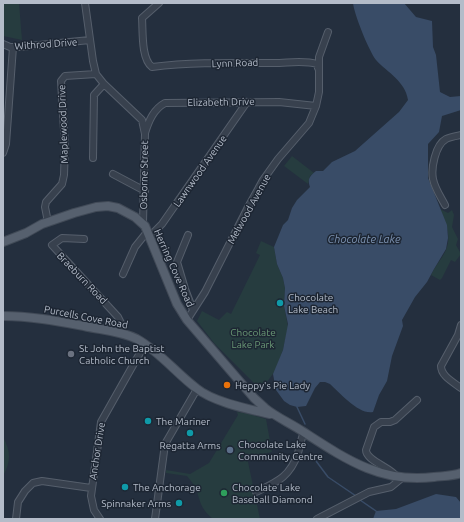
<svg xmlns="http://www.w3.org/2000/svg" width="464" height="522" font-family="Ubuntu,sans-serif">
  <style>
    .green { fill: #263c3f }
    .water { fill: #394c67 }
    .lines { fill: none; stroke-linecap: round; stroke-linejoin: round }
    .stream { stroke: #394c67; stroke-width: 1.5 }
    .minor-casing { stroke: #565f6c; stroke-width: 8 }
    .major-casing { stroke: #414a57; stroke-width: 10 }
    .minor { stroke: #38414e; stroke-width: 6 }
    .major { stroke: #56606e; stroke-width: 8 }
    .culture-dot { fill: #0f9aa8; stroke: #1d2633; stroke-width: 1.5 }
    .worship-dot { fill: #6b7280; stroke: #1d2633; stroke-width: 1.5 }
    .food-dot { fill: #e8710a; stroke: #1d2633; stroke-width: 1.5 }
    .service-dot { fill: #5c6f8a; stroke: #1d2633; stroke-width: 1.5 }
    .leisure-dot { fill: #2e9e5b; stroke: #1d2633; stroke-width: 1.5 }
    .labels { text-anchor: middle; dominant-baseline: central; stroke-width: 3; stroke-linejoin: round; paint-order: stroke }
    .street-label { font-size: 10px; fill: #b4bcc9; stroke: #1d2633 }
    .poi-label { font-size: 10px; fill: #b4bcc9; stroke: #1d2633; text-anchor: start }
    .park-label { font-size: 10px; fill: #6b9a76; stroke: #1d2633 }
    .water-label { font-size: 11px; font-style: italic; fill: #7c92b1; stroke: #1d2633 }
  </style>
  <rect width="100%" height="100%" fill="#242f3e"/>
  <!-- green -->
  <path class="green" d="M3 3H19L22 40 3 36Z
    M292 156 314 173 310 176 308 184 284 166Z
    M440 209 448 213 452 210 454 215 452 227 458 239 456 245 461 254 455 262 451 260 442 278 440 280 431 275C435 266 442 259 446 250 452 236 445 221 440 209Z
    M261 241 274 247 277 264 283 278 285 288 284 306 288 327 283 350 275 371 261 390 214 343 197 321 202 311 219 320 227 312 231 314 260 255 256 253Z
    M237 412 249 414 266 419 272 452 247 457 260 519H213C200 508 201 503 196 489 194 484 190 480 187 476L166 473V470L190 474 209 463 238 415Z
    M3 437C11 452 11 461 3 476Z"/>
  <!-- water -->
  <path class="water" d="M353 3H404L416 17 432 21 433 47 436 55 440 92 450 97 461 96V110L442 116 439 132 428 144V178L447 225 448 238 446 249 434 269 427 282 415 297 402 320 403 326 392 356 387 381 379 395 373 412C359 415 340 393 330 384L325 382H320L315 388 306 406 297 407 290 405 284 401 276 390 273 374 283 350 288 324 284 306 285 288 283 278 277 264 274 247 283 225 288 220 292 208 297 200 310 187C307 179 310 176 316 171H323L332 162 355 151 399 112 408 100C405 81 388 73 376 60 369 51 354 14 353 3Z
    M436 494 456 497 461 503V519H373L376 511 396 509Z"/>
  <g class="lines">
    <!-- stream -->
    <path class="stream" d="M297 407 305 424
      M313 457 328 477 356 496
      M360 500 376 511"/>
    <defs>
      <path id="minor" d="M85 3 93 61 96 74 104 84 142 120 145 134 143 223
        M159 3 142 18C143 31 141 59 152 67 193 62 234 63 274 63 288 63 304 60 317 64L318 68
        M3 44 10 47H19L90 40
        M145 133C149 120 154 109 165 103L279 102 316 106
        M3 153 6 144 13 47
        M93 158 94 95 104 84
        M113 174 145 191
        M445 205C441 197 435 189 433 179 431 169 435 145 446 139 450 137 456 136 461 135
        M48 222 45 207 46 202 62 184 64 175 65 146 61 81 65 76 96 74
        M188 235 177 262 185 289 193 310
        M149 237 162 224 247 102
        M84 239 62 238 52 245 118 317 121 323 119 333
        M123 274 135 247 147 232
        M187 320 205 292 247 209 263 180 278 159 309 123 316 106 319 92V57L328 32
        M461 325 458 335 441 366C441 376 453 382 461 388
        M397 477C391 467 366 461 366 450L374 427 381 422H390L395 420 417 400
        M256 492C277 482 290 477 298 453 300 446 301 439 304 432
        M16 519 18 502 25 491 33 483 42 481 91 488
        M100 519 94 510 91 496 101 422 145 344
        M155 519 165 444 197 389
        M317 519 369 492 391 487 402 478"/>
      <path id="major" d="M3 242 26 233 42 224 74 213 96 207 108 206 118 208 135 217 145 226 177 304 187 320 254 398 265 408C276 417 290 423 302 431 344 458 381 484 434 477 443 476 453 476 461 473
        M3 316C31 316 57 321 84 326 102 330 121 331 137 339 160 352 176 373 196 388 213 402 248 409 270 414"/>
    </defs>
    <!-- minor casing -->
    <use href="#minor" class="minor-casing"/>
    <!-- major casing -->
    <use href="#major" class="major-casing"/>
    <!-- minor -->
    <use href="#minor" class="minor"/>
    <!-- major -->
    <use href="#major" class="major"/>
  </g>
  <!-- markers -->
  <g class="culture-dot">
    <circle cx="280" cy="303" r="4"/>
    <circle cx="148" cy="421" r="4"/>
    <circle cx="190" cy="433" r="4"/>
    <circle cx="125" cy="487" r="4"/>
    <circle cx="179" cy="503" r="4"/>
  </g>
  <circle class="worship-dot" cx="71" cy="354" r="4"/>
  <circle class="food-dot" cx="227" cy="385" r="4"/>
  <circle class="service-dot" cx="230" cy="450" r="4"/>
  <circle class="leisure-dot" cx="224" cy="493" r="4"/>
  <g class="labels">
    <!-- street labels -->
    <g class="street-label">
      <text transform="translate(46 44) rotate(-4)">Withrod Drive</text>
      <text transform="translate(235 63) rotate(-2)">Lynn Road</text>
      <text transform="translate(221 102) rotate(-1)">Elizabeth Drive</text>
      <text transform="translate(63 124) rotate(-92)">Maplewood Drive</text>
      <text transform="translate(200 171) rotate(-55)">Lawnwood Avenue</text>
      <text transform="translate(144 175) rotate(-89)">Osborne Street</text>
      <text transform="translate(249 209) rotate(-61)">Melwood Avenue</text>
      <text transform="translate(174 268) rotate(66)">Herring Cove Road</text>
      <text transform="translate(82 278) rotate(46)">Braeburn Road</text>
      <text transform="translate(86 317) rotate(11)">Purcells Cove Road</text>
      <text transform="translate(97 451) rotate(-81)">Anchor Drive</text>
    </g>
    <!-- poi labels -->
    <g class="poi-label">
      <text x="288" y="297">Chocolate<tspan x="288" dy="12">Lake Beach</tspan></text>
      <text x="79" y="348">St John the Baptist<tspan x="79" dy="12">Catholic Church</tspan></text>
      <text x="235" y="385">Heppy's Pie Lady</text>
      <text x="156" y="421">The Mariner</text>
      <text x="238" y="444">Chocolate Lake<tspan x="238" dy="12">Community Centre</tspan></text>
      <text x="190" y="445" text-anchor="middle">Regatta Arms</text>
      <text x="133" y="487">The Anchorage</text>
      <text x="232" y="487">Chocolate Lake<tspan x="232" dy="12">Baseball Diamond</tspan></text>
      <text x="171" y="503" text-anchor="end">Spinnaker Arms</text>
    </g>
    <!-- park labels -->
    <g class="park-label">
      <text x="253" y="332">Chocolate<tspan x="253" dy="12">Lake Park</tspan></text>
    </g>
    <!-- water labels -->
    <g class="water-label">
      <text x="364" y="239">Chocolate Lake</text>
    </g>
  </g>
  <!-- border -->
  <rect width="464" height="522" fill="none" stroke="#b4bcc9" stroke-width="8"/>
</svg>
